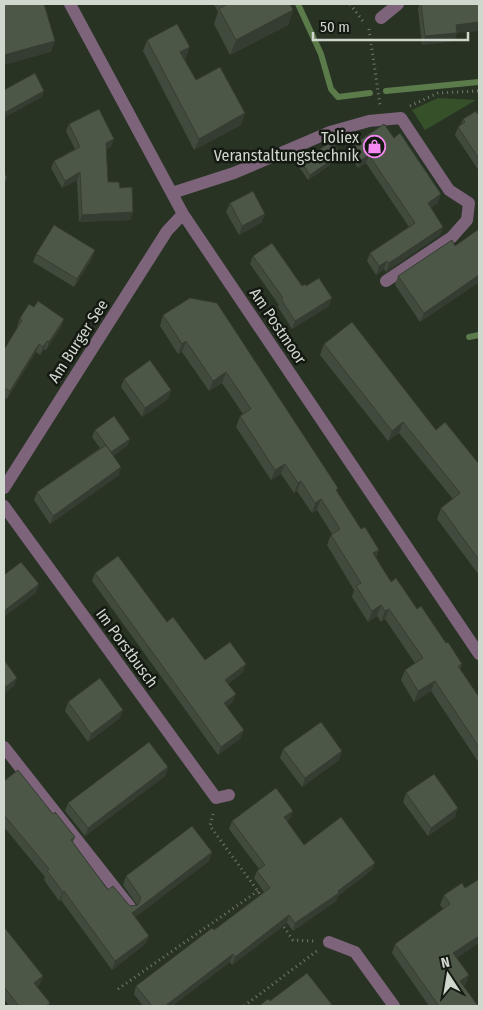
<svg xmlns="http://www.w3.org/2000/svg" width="483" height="1010" font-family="'Fira Sans Condensed',sans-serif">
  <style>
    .park { fill: #365129 }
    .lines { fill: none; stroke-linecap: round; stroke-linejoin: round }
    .stream { stroke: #5c7b4b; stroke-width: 6 }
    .path { stroke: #727b6f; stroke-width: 3; stroke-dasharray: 1 4; stroke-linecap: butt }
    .minor { stroke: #7d647b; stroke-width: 12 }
    .wall { fill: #414b3d }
    .shaded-wall { fill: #353d32 }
    .building { fill: #4c5747; stroke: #353d32 }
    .labels { text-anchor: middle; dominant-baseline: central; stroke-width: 5; stroke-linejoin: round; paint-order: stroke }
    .poi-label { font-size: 16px; fill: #d0d7cd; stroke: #141912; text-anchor: end }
    .street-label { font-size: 16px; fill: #d0d7cd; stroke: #141912 }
  </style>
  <rect width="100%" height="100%" fill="#283324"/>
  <!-- park -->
  <path class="park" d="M438 98 476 100 425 130 412 110Z"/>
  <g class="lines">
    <!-- stream -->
    <path class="stream" d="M298 4 321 54 331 89 338 97 370 93
      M386 91 479 82
      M469 337 479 335"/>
    <!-- path -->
    <path class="path" d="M350 4 365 24
      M369 29 380 105
      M410 106 438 93 479 91
      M213 814 210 826 263 898
      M281 923 293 940 314 941
      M118 989 258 891
      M244 1006 317 951"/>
    <!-- minor -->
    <path class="minor" d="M70 4 183 214 479 654
      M381 18 398 4
      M172 193 234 173 330 132 369 121 401 118 449 190 469 203 467 220 452 237 386 281
      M4 488 167 231 183 214
      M4 506 216 798 229 795
      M4 747 130 907
      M329 942 355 952 394 1006"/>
  </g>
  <!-- wall -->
  <path class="wall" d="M214 4H290L293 10 288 25 230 55 214 24 218 12Z
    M419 4H479L457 33 454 41 422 45 418 9Z
    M147 40 186 58 184 59 196 80 245 113 241 125 194 150 143 51Z
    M479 112V171L455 135 458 127 461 124 463 119Z
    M69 124 111 147 106 149 108 182 120 188 133 212 130 220 79 222 77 180 62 188 51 168 54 161 75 149 66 131Z
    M384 124 438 203 430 208 443 227 440 235 386 272 384 269 376 275 367 261 370 253 409 227 366 163 358 168 349 154 352 146Z
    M340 154 339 159 308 180 299 167 301 162Z
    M230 203 262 222 239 235 226 212Z
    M479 229V282L420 322 395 285 398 276 455 246Z
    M36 254 92 259 74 287 33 262Z
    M253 256 302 286H306L329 306 292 329 278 307 279 305 250 264Z
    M190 298 337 491 361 529 379 550 376 558 391 582 417 609 462 664 460 669 479 697V763L431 691 414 702 401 680 405 670 415 663 385 619 381 622 377 616 368 622 352 597 354 590 327 545 331 535 332 534 317 510 312 513 297 491 294 493 281 474 271 480 236 427 240 416 243 414 222 383 209 391 182 352 178 354 160 326 163 315Z
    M34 307 64 319 61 327 46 350 44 349 40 355 36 352 7 399 4 397V347L5 348 18 327 17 326 20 318Z
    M324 344 436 430 479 464V575L437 519 441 508 453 499 399 433 388 441 320 355Z
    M124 379 171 390 168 399 142 417 121 387Z
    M95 430 130 439 127 446 113 456 119 475 50 524 34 500 37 492 100 448 92 437Z
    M95 573 167 622 205 660 246 664 243 672 228 684 233 702 227 706 241 738 218 755 92 581Z
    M68 702 120 718 88 742 65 711Z
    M283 749 339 760 302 787 280 758Z
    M168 767 165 776 85 836 65 811 68 803Z
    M4 781 53 814 75 837 73 842 108 890 130 906 137 905 123 885 126 876 212 852 209 861 135 917 149 936 145 944 112 970 61 900 59 901 44 880 45 877 4 827Z
    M406 793 455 817 428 836 403 802Z
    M293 811 290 818 287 821 304 845 375 863 372 870 338 896 336 901 293 931 287 923 232 965 230 962 172 1006H143L134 994 136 986 214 930 264 892 254 878 257 871 259 869 229 829 232 821Z
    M462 883 457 958 469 975 465 985 463 986 478 1006H429L392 953 395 944 443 909 440 905 444 895Z
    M4 927 40 984 37 987 50 1003 49 1006H9L4 999Z"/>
  <!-- shaded-wall -->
  <path class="shaded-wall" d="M293 10 288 25 230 55 236 40Z
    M479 22V31L457 33 454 41 422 45 425 36 456 25Z
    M55 41 51 52 4 65V55Z
    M190 47 186 58 176 63 180 52Z
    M44 91 42 97 4 118V113Z
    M245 113 241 125 194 150 199 139Z
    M114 139 111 147 103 151 106 143Z
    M340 154 339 159 308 180 310 175Z
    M369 155 366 163 358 168 361 160Z
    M80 172 77 180 62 188 65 181Z
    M7 178 5 184H4V180Z
    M441 194 438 203 425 212 428 203Z
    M133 212 130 220 79 222 82 215Z
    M265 214 262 222 239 235 242 226Z
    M443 227 440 235 386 272 389 263Z
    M95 250 92 259 74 287 77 279Z
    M387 261 384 269 376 275 379 266Z
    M479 275V282L420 322 424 313Z
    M332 298 329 306 292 329 295 321Z
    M64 319 61 327 46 350 49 342Z
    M47 341 44 349 40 355 43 347Z
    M186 341 182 352 178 354 182 344Z
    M39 344 36 352 7 399 10 391Z
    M226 372 222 383 209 391 213 381Z
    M171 390 168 399 142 417 145 408Z
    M403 422 399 433 388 441 392 431Z
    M130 439 127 446 108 459 110 452Z
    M285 464 281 474 271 480 275 470Z
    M121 467 119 475 50 524 53 516Z
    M301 481 297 491 294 493 298 483Z
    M321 499 317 510 312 513 315 503Z
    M379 550 375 560 373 553Z
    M39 584 36 593 4 617V611Z
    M381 605 377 616 368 622 372 611Z
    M389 609 385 619 381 622 385 611Z
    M246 664 243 672 222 688 225 680Z
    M17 678 14 686 4 694V688Z
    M435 681 431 691 414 702 418 691Z
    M236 694 233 702 221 711 224 703Z
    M123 710 120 718 88 742 91 734Z
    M244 730 241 738 218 755 221 747Z
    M342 751 339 760 302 787 305 778Z
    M168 767 165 776 85 836 88 828Z
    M458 808 455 817 428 836 431 828Z
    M293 811 290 818 281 825 284 817Z
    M212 852 209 861 129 922 132 913Z
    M375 863 372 870 338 896 336 901 293 931 295 923Z
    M64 891 61 900 59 901 63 892Z
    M289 915 287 923 232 965 235 957Z
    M149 936 145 944 112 970 115 961Z
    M479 936V943L450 963 453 953Z
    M233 954 230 962 172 1006H165Z
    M469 975 465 985 456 991 460 981Z
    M43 976 40 984 31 992 34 983Z"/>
  <!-- building -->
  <path class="building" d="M4 4H44L55 41 4 55Z
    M227 4H290L293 10 236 40 219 9Z
    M421 4H479V22L456 25 457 33 425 36Z
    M177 24 190 47 180 52 196 80 220 67 245 113 199 139 147 40Z
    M35 73 44 91 4 113V90Z
    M99 109 114 139 106 143 108 182H119L120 188 132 187 133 212 82 215 80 172 65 181 54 161 80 147 69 124Z
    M476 111 477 114 479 112V159L458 127 465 122 463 119Z
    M384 124 394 138 400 133 441 194 428 203 443 227 389 263 387 261 379 266 370 253 415 223 369 155 361 160 352 146Z
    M332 141 340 154 310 175 301 162Z
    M4 172 7 178 4 180Z
    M253 191 265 214 242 226 230 203Z
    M54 225 95 250 77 279 36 254Z
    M479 229V275L424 313 398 276 452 240 455 246Z
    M272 243 302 286 305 284 306 286 319 278 332 298 295 321 281 299 283 298 253 256Z
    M190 298 217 303 338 488 336 490 361 529 365 527 379 550 373 553 391 582 396 578 417 609 421 606 446 643 448 642 462 664 458 666 479 697V747L435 681 418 691 405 670 423 658 389 609 385 611 381 605 372 611 356 586 361 583 331 535 340 529 321 499 315 503 301 481 298 483 285 464 275 470 240 416 251 409 226 372 213 381 186 341 182 344 163 315Z
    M38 301 64 319 49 342 47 341 43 347 39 344 10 391 4 388V347L5 348 22 320 20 318 29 304 34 307Z
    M352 322 436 430 445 422 479 464V560L441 508 460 493 403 422 392 431 324 344Z
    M150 360 171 390 145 408 124 379Z
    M114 416 130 439 111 452 95 430Z
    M106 445 121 467 53 516 37 492Z
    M118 556 167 622 173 617 205 660 230 642 246 664 225 680 236 694 224 703 244 730 221 747 95 573Z
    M21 562 39 584 4 611V575Z
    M4 660 17 678 4 688Z
    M100 678 123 710 91 734 68 702Z
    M321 722 342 751 305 778 283 749Z
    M149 742 168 767 88 828 68 803Z
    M18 770 53 814 55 812 75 837 71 840 108 890 113 886 130 906 138 905 141 898 126 876 192 826 212 852 132 913 149 936 115 961 64 891 63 892 47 871 49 869 4 815V781Z
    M434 774 458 808 431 828 406 793Z
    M276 788 293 811 284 817 304 845 341 817 375 863 338 891 339 893 295 923 289 915 235 957 233 954 165 1006H152L136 986 212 928 214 930 270 888 257 871 265 865 232 821Z
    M479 879V936L453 953 469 975 460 981 478 1006H439L395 944 450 904 444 895 462 883 465 888Z
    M4 927 43 976 34 983 50 1003 46 1006H19L4 987Z
    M307 973 333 1006H259L268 999 270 1001Z"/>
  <!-- icons -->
  <defs>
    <symbol id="shop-ring" viewBox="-11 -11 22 22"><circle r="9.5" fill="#141912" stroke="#f489f1" stroke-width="1.5"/><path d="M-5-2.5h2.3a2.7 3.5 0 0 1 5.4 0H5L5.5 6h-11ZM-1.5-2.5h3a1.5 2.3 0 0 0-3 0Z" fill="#f489f1"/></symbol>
  </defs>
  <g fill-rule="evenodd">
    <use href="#shop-ring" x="362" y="134" width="25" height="25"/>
  </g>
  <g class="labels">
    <!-- poi labels -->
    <g class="poi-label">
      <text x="359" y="137">Toliex<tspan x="359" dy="18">Veranstaltungstechnik</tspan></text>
    </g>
    <!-- street labels -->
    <g class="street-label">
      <text transform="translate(278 326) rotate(56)">Am Postmoor</text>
      <text transform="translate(78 341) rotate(-57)">Am Burger See</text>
      <text transform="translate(127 648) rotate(54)">Im Porstbusch</text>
    </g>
  </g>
  <!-- border -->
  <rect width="483" height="1010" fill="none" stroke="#d0d7cd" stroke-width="10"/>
  <!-- north arrow -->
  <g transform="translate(448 975) rotate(348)" stroke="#141912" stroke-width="4" paint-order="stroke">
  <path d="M0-4L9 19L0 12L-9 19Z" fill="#d0d7cd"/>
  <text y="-8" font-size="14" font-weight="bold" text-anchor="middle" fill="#d0d7cd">N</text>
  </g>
  <!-- scale -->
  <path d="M313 32v8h155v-8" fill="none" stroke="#d0d7cd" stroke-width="2.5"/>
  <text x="320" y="32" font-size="15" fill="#d0d7cd" stroke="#141912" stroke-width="4" paint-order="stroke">50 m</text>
</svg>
